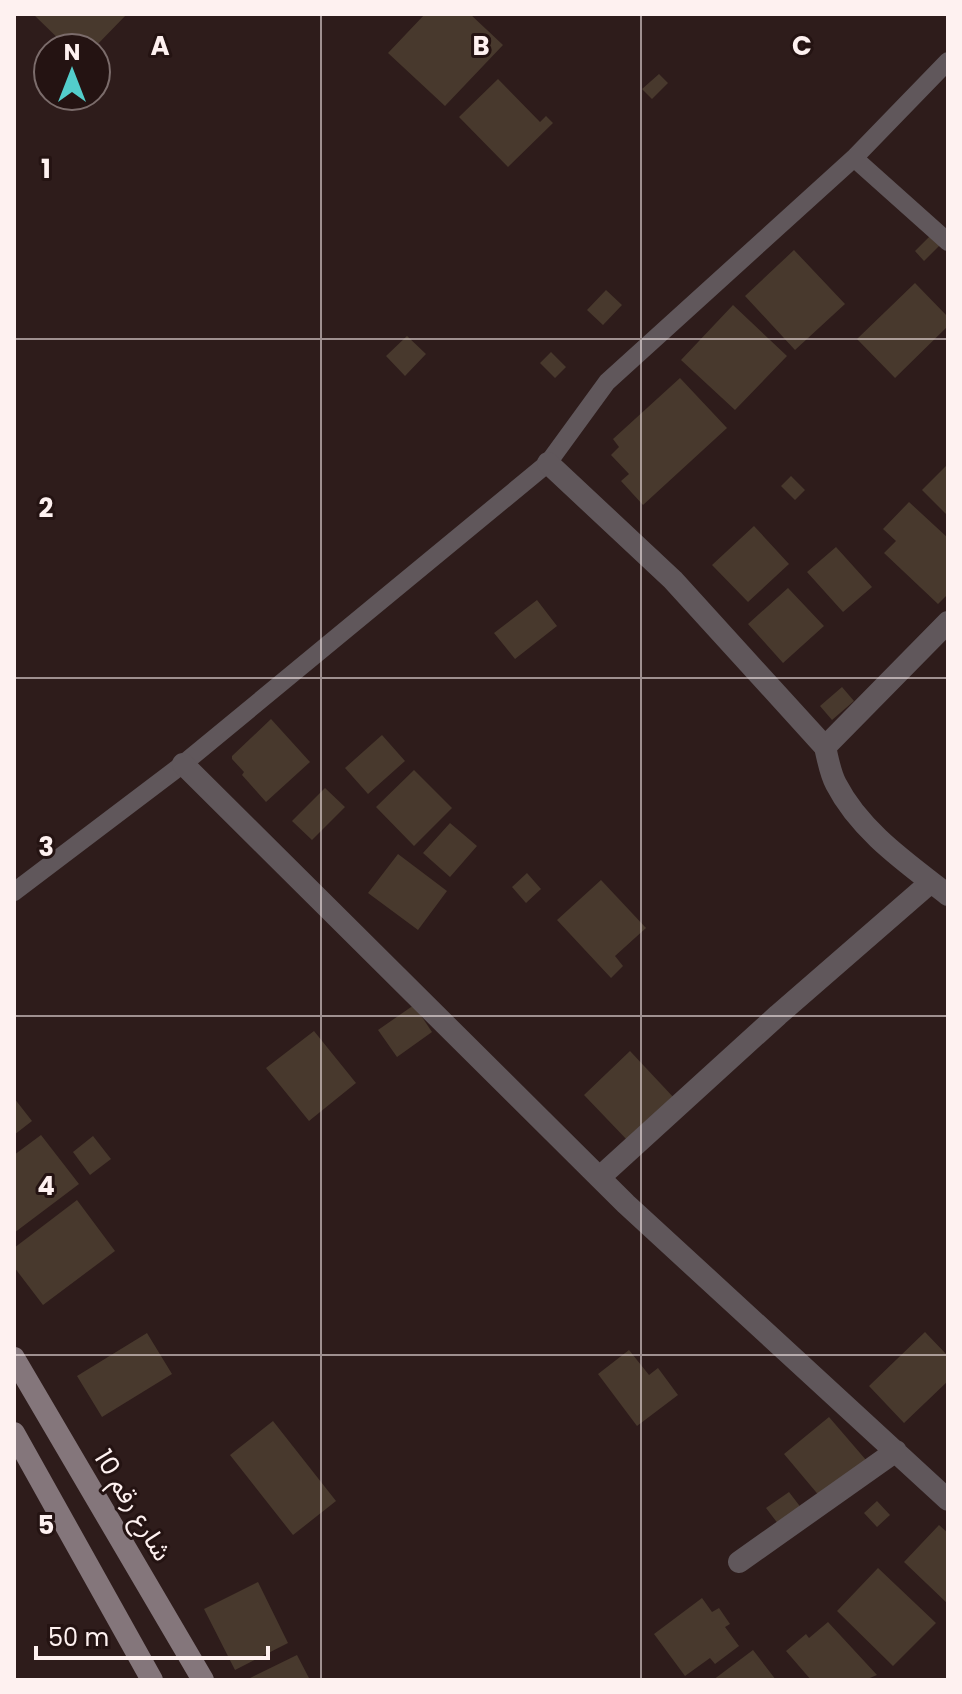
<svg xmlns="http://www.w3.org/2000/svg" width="962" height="1694" font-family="Poppins,'Noto Sans Arabic',sans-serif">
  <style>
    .building { fill: #48392d }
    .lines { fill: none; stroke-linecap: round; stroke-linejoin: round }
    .service { stroke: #60575b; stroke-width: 18 }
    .minor { stroke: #60575b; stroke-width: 22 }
    .secondary { stroke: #84767b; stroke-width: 22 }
    .grid { fill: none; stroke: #fef1f0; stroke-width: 2; stroke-opacity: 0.55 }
    .labels { text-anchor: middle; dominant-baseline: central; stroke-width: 6; stroke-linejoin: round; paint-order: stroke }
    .street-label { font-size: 26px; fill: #fef1f0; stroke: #241312 }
    .grid-label { font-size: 26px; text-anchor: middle; font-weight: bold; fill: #fef1f0; stroke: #241312; stroke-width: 6; stroke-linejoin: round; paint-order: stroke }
  </style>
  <rect width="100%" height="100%" fill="#2e1c1b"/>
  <!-- building -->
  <path class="building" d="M33 14H127L94 48H68Z
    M425 14H470L503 45 445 106 388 53Z
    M659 74 668 83 652 99 642 89Z
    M498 79 540 122 546 116 553 123 508 167 459 117Z
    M930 236 940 245 924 261 915 251Z
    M794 250 845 304 795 350 745 296Z
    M915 283 948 317V326L895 378 857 339Z
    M606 290 622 305 603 325 587 310Z
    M733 305 787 356 735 410 681 360Z
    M407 336 426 354 405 376 386 356Z
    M551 352 566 367 555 378 540 363Z
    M680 378 727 428 643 505 621 481 629 474 611 455 619 447 613 439Z
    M948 464V516L922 490Z
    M791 476 805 490 795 500 781 486Z
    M909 502 948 538V594L938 604 884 553 896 541 883 529Z
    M754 526 789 564 748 602 712 565Z
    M836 547 872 587 843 612 807 572Z
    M788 588 824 626 783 663 748 624Z
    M537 600 557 626 515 659 494 633Z
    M842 687 854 701 832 720 820 706Z
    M271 719 310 762 266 802 242 775 244 772 232 759V756Z
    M382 735 405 761 368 794 345 768Z
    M414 770 452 808 414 846 376 807Z
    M325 788 345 807 312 840 292 821Z
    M450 823 477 846 450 877 423 853Z
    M398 854 447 891 418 930 368 893Z
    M527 873 541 889 526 903 512 887Z
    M601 880 646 928 615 956 623 966 611 978 557 920Z
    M414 1005 432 1032 397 1057 378 1030Z
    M314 1031 356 1083 309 1121 266 1068Z
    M630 1051 675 1099 629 1142 584 1095Z
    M14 1098 32 1121 14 1135Z
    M41 1135 79 1184 14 1233V1155Z
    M93 1136 111 1159 90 1175 73 1152Z
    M77 1200 115 1251 43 1305 14 1267V1248Z
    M925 1332 948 1356V1381L904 1423 869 1386Z
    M147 1333 172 1374 102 1417 77 1376Z
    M629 1350 649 1375 658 1368 678 1395 637 1426 598 1374Z
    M829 1417 866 1460 821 1498 784 1454Z
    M273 1421 336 1501 293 1535 230 1455Z
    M789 1492 802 1509 779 1525 766 1508Z
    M877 1501 890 1515 877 1527 864 1513Z
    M939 1525 948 1533V1604L904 1562Z
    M878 1568 936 1623 893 1666 837 1611Z
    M258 1582 288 1643 235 1670 204 1609Z
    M702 1598 712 1612 719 1608 730 1624 725 1627 739 1646 715 1664 710 1658 685 1676 654 1634Z
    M828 1622 877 1675 865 1680H811L786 1651 806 1634 809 1638Z
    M753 1650 776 1680H713Z
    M297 1655 310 1680H246Z"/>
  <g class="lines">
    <!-- service -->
    <path class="service" d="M854 158 948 61
      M14 892 183 764 548 463 607 382 854 158 948 242"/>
    <!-- minor -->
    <path class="minor" d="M548 463 673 580 825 747 948 622
      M825 747C828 759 830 773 836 784 860 831 907 863 948 895
      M183 764 626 1204 948 1500
      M600 1177 778 1015 931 882
      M739 1562 896 1451"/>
    <!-- secondary -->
    <path class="secondary" d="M14 1358 203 1680
      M14 1433 152 1680"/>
  </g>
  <!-- grid -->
  <path class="grid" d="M321 14V1680M641 14V1680M14 339H948M14 678H948M14 1016H948M14 1355H948"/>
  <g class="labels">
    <!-- street labels -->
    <g class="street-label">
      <text transform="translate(133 1505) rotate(59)">شارع رقم 10</text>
    </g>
  </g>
  <g class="grid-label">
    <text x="160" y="55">A</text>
    <text x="481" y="55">B</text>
    <text x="802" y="55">C</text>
    <text x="46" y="178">1</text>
    <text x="46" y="517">2</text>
    <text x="46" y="856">3</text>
    <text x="46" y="1195">4</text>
    <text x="46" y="1534">5</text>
  </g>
  <!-- border -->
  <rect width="962" height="1694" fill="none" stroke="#fef1f0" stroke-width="32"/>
  <!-- north arrow -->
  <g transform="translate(72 72)"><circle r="38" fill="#241312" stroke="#7b6c6b" stroke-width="2"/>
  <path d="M0-6L14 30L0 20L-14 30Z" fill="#53cdcb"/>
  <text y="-12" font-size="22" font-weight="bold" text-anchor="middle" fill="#fef1f0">N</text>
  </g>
  <!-- scale -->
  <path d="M36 1646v12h232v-12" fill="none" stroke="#fef1f0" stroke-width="4"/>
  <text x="48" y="1646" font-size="24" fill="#fef1f0" stroke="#241312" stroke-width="6" paint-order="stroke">50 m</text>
</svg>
